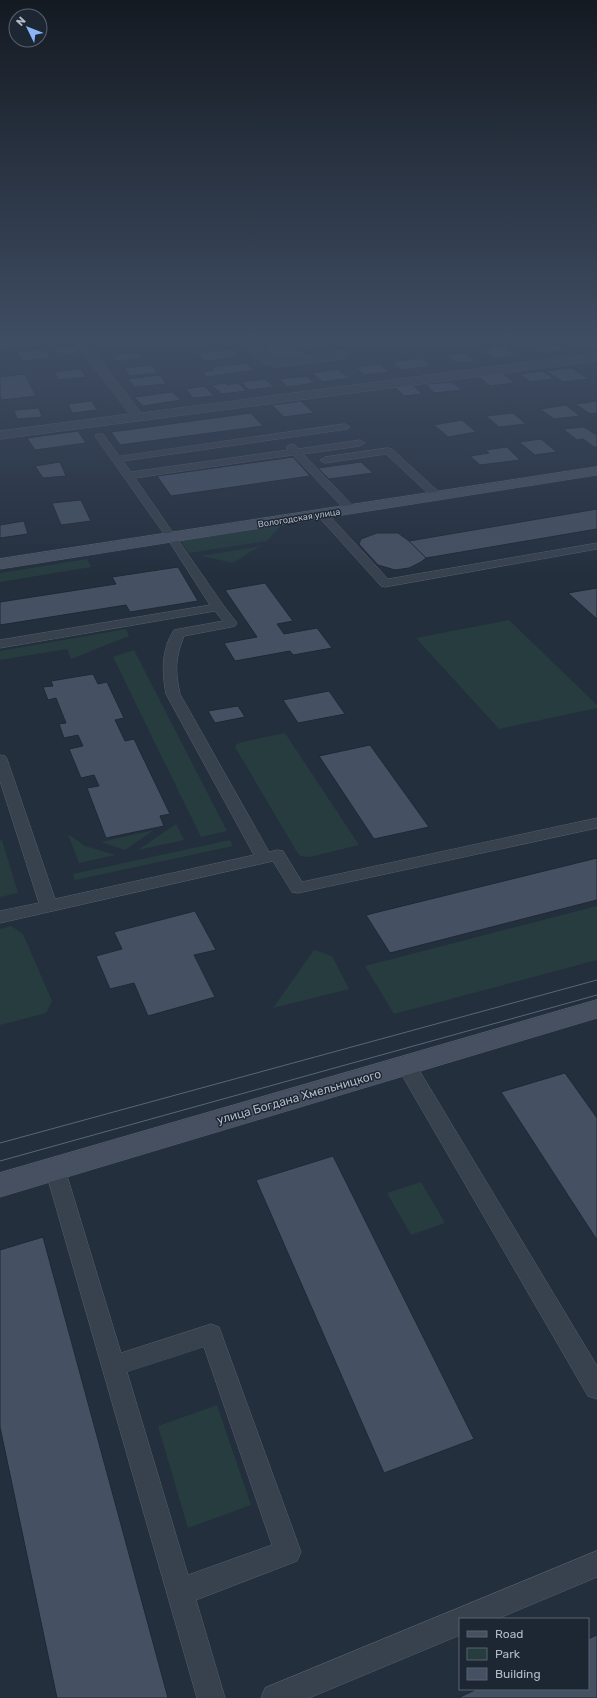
<svg xmlns="http://www.w3.org/2000/svg" width="597" height="1698" font-family="Rubik,sans-serif">
  <style>
    .green { fill: #263c3f }
    .building { fill: #455162; stroke: #1f2835 }
    .lines { fill: none; stroke-linecap: round; stroke-linejoin: round }
    .service-casing { stroke: #565f6c; stroke-width: 1 }
    .minor-casing { stroke: #565f6c; stroke-width: 1 }
    .secondary-casing { stroke: #565f6c; stroke-width: 1 }
    .service { fill: #38414e; fill-rule: evenodd }
    .minor { fill: #38414e; fill-rule: evenodd }
    .secondary { fill: #465061; fill-rule: evenodd }
    .tram { stroke: #5a6575; stroke-width: 1 }
    .labels { text-anchor: middle; dominant-baseline: central; stroke-width: 3; stroke-linejoin: round; paint-order: stroke }
    .far-street-label { font-size: 9px; fill: #b4bcc9; stroke: #1d2633 }
    .near-street-label { font-size: 12px; fill: #b4bcc9; stroke: #1d2633 }
  </style>
  <rect width="100%" height="100%" fill="#242f3e"/>
  <!-- green -->
  <path class="green" d="M283 523 267 541 189 553 179 539Z
    M260 546 233 563 201 556Z
    M87 559 91 567 0 582V573Z
    M509 620 597 705V708L499 729 416 638Z
    M126 629 129 636 71 659 67 649 0 660V651Z
    M134 650 227 831 201 837 113 657Z
    M285 733 359 845 310 857 300 856 297 852 235 747 237 744 242 742Z
    M176 824 184 840 138 850Z
    M154 830 125 850 101 842Z
    M68 834 85 846 116 855 79 863Z
    M2 840 18 893 0 897V841Z
    M230 840 233 846 75 880 73 874Z
    M597 906V960L394 1014 365 966Z
    M11 926 23 934 52 1001 46 1013 0 1025V929Z
    M314 950 332 956 349 989 273 1008Z
    M421 1182 445 1223 411 1235 387 1193Z
    M217 1405 251 1505 188 1528 158 1426Z"/>
  <!-- building -->
  <path class="building" d="M134 340 140 347 107 349 102 343Z
    M317 340 328 347 307 350 303 349 294 343Z
    M324 340H354L360 344 335 347Z
    M581 340H597V347L580 349 567 341Z
    M551 341 565 350 539 353 526 344Z
    M288 343 298 351H303L307 354 274 359 268 354 272 353 264 346Z
    M74 345 79 353 59 355 54 347Z
    M502 345 518 356 494 359 482 350 492 349 489 346Z
    M44 349 50 358 23 361 17 352Z
    M231 349 239 356 205 361 197 353Z
    M138 353 142 358 117 361 113 355Z
    M466 353 476 361 456 363 446 355Z
    M421 358 431 366 402 370 392 362Z
    M246 363 254 370 207 377 202 372 214 370 211 367Z
    M379 364 389 372 365 375 355 367Z
    M151 365 158 373 130 376 124 368Z
    M571 368 589 379 563 382 546 371Z
    M81 369 86 377 59 380 54 372Z
    M338 369 349 378 323 382 312 373Z
    M543 371 554 379 530 382 520 374Z
    M502 373 515 383 490 386 478 376Z
    M25 374 36 396 2 400 0 396V377Z
    M160 375 166 384 134 387 128 379Z
    M306 376 315 383 287 387 279 379Z
    M265 379 274 387 249 390 241 382Z
    M452 382 462 390 434 393 426 384Z
    M225 383 227 385 238 383 246 391 222 394 211 385Z
    M413 385 422 394 404 396 395 387Z
    M204 386 214 396 193 398 186 389Z
    M172 392 181 400 143 406 134 397Z
    M92 401 97 410 72 413 68 404Z
    M301 401 314 413 284 417 272 405Z
    M597 401V413L590 414 575 404Z
    M566 405 580 416 554 419 540 409Z
    M39 408 42 417 17 419 14 410Z
    M251 413 263 426 120 445 111 432Z
    M513 413 526 424 499 427 486 416Z
    M462 420 476 432 448 437 434 425Z
    M584 427 595 434H597V447H594L583 439 577 440 563 429Z
    M78 431 86 443 35 450 27 438Z
    M541 439 557 452 535 455 519 442Z
    M507 447 520 460 480 465 470 456 489 453 485 450Z
    M293 457 310 476 171 496 157 476Z
    M60 462 66 476 43 478 35 466Z
    M361 462 373 473 329 479 318 468Z
    M81 500 91 521 61 525 52 503Z
    M597 509V529L426 558 409 541Z
    M24 521 28 534 0 538V525Z
    M377 533H398L409 541 426 558 421 562 409 568 395 570 378 565 359 544 361 539Z
    M178 567 198 601 130 612 126 605 0 625V602L116 584 112 577Z
    M265 583 293 621 277 624 284 634 317 628 332 648 293 655 290 651 235 661 224 643 257 637 225 590Z
    M597 588V619L568 593Z
    M93 674 98 684 107 682 124 718 115 720 125 741 134 739 170 814 160 816 164 826 106 838 87 788 99 786 94 775 81 778 69 749 83 746 78 735 64 738 59 724 66 723 56 698 48 700 43 687 53 686 51 681Z
    M329 691 345 714 298 723 283 700Z
    M238 706 245 717 215 723 208 711Z
    M370 745 429 827 374 839 319 756Z
    M597 858V900L390 953 366 915Z
    M195 911 216 950 194 955 215 997 148 1016 134 983 110 989 96 956 122 949 114 932Z
    M565 1073 597 1118V1240L501 1092Z
    M333 1156 474 1439 384 1473 256 1180Z
    M43 1237 168 1698H57L0 1427V1250Z
    M597 1635V1698H458L477 1689H588V1639Z"/>
  <g class="lines">
    <defs>
      <path id="service" d="M345 424 350 427 348 429 123 461 131 472 288 450 286 447 291 444 295 445 298 449 360 440 365 443 360 446 303 454 355 508 356 510 351 513 347 512 293 455 135 478 223 605 237 623 235 626 231 627 184 636C175 658 175 671 180 694L269 852 277 850 283 851 302 882 597 818V828L298 893 292 892 273 861 0 923V911L39 903 0 781V755L5 756 7 759 55 899 254 855 166 694C162 672 161 650 174 630L223 621 215 611 0 648V640L210 605 167 538 95 436 97 434H103L119 456Z
        M388 448 392 449 441 494 442 496 441 498H433L386 454 325 463 320 460 325 457Z
        M322 511 326 512 388 579 597 543V549L385 587 381 586 318 516 317 514Z
        M406 1058 413 1060 597 1366V1399L588 1396 399 1070 396 1065 399 1060Z
        M55 1161 62 1163 65 1169 121 1353 211 1324 219 1327 301 1552 297 1561 196 1600 225 1698H197L45 1169 48 1163ZM204 1347 272 1545 188 1575 127 1372Z
        M597 1551V1577L497 1619H460V1635L309 1698H261L265 1688Z"/>
      <path id="minor" d="M32 340H63L61 342 57 343 0 350V344Z
        M74 340H85L141 413 597 353V361L0 439V431L129 414Z
        M239 340H251L272 357 277 359 342 351 346 352 348 355 346 358 342 359 276 367 264 363Z"/>
      <path id="secondary" d="M597 467V475L0 569V559Z
        M597 1000V1018L0 1197V1173Z"/>
    </defs>
    <!-- service casing -->
    <use href="#service" class="service-casing"/>
    <!-- minor casing -->
    <use href="#minor" class="minor-casing"/>
    <!-- secondary casing -->
    <use href="#secondary" class="secondary-casing"/>
    <!-- service -->
    <use href="#service" class="service"/>
    <!-- minor -->
    <use href="#minor" class="minor"/>
    <!-- secondary -->
    <use href="#secondary" class="secondary"/>
    <!-- tram -->
    <path class="tram" d="M0 1143 597 980
      M0 1161 597 995"/>
  </g>
  <!-- sky -->
  <linearGradient id="sky" x2="0" y2="1"><stop stop-color="#141a22"/><stop offset="0.59" stop-color="#3f4d63"/><stop offset="1" stop-color="#3f4d63" stop-opacity="0"/></linearGradient>
  <rect width="597" height="577" fill="url(#sky)"/>
  <g class="labels">
    <!-- far-street labels -->
    <g class="far-street-label">
      <text transform="translate(299 518) rotate(-9)">Вологодская улица</text>
    </g>
    <!-- near-street labels -->
    <g class="near-street-label">
      <text transform="translate(299 1097) rotate(-16)">улица Богдана Хмельницкого</text>
    </g>
  </g>
  <!-- legend -->
  <rect x="459" y="1618" width="130" height="72" fill="#1d2633" stroke="#59626f"/>
  <rect x="467" y="1631" width="20" height="6" fill="#465061" stroke="#59626f"/>
  <text x="495" y="1638" font-size="12" fill="#b4bcc9">Road</text>
  <rect x="467" y="1648" width="20" height="12" fill="#263c3f" stroke="#59626f"/>
  <text x="495" y="1658" font-size="12" fill="#b4bcc9">Park</text>
  <rect x="467" y="1668" width="20" height="12" fill="#455162" stroke="#59626f"/>
  <text x="495" y="1678" font-size="12" fill="#b4bcc9">Building</text>
  <!-- north arrow -->
  <g transform="translate(28 28) rotate(313)"><circle r="19" fill="#1d2633" stroke="#59626f"/>
  <path d="M0-3L7 15L0 10L-7 15Z" fill="#8ab4f8"/>
  <text y="-6" font-size="11" font-weight="bold" text-anchor="middle" fill="#b4bcc9">N</text>
  </g>
</svg>
